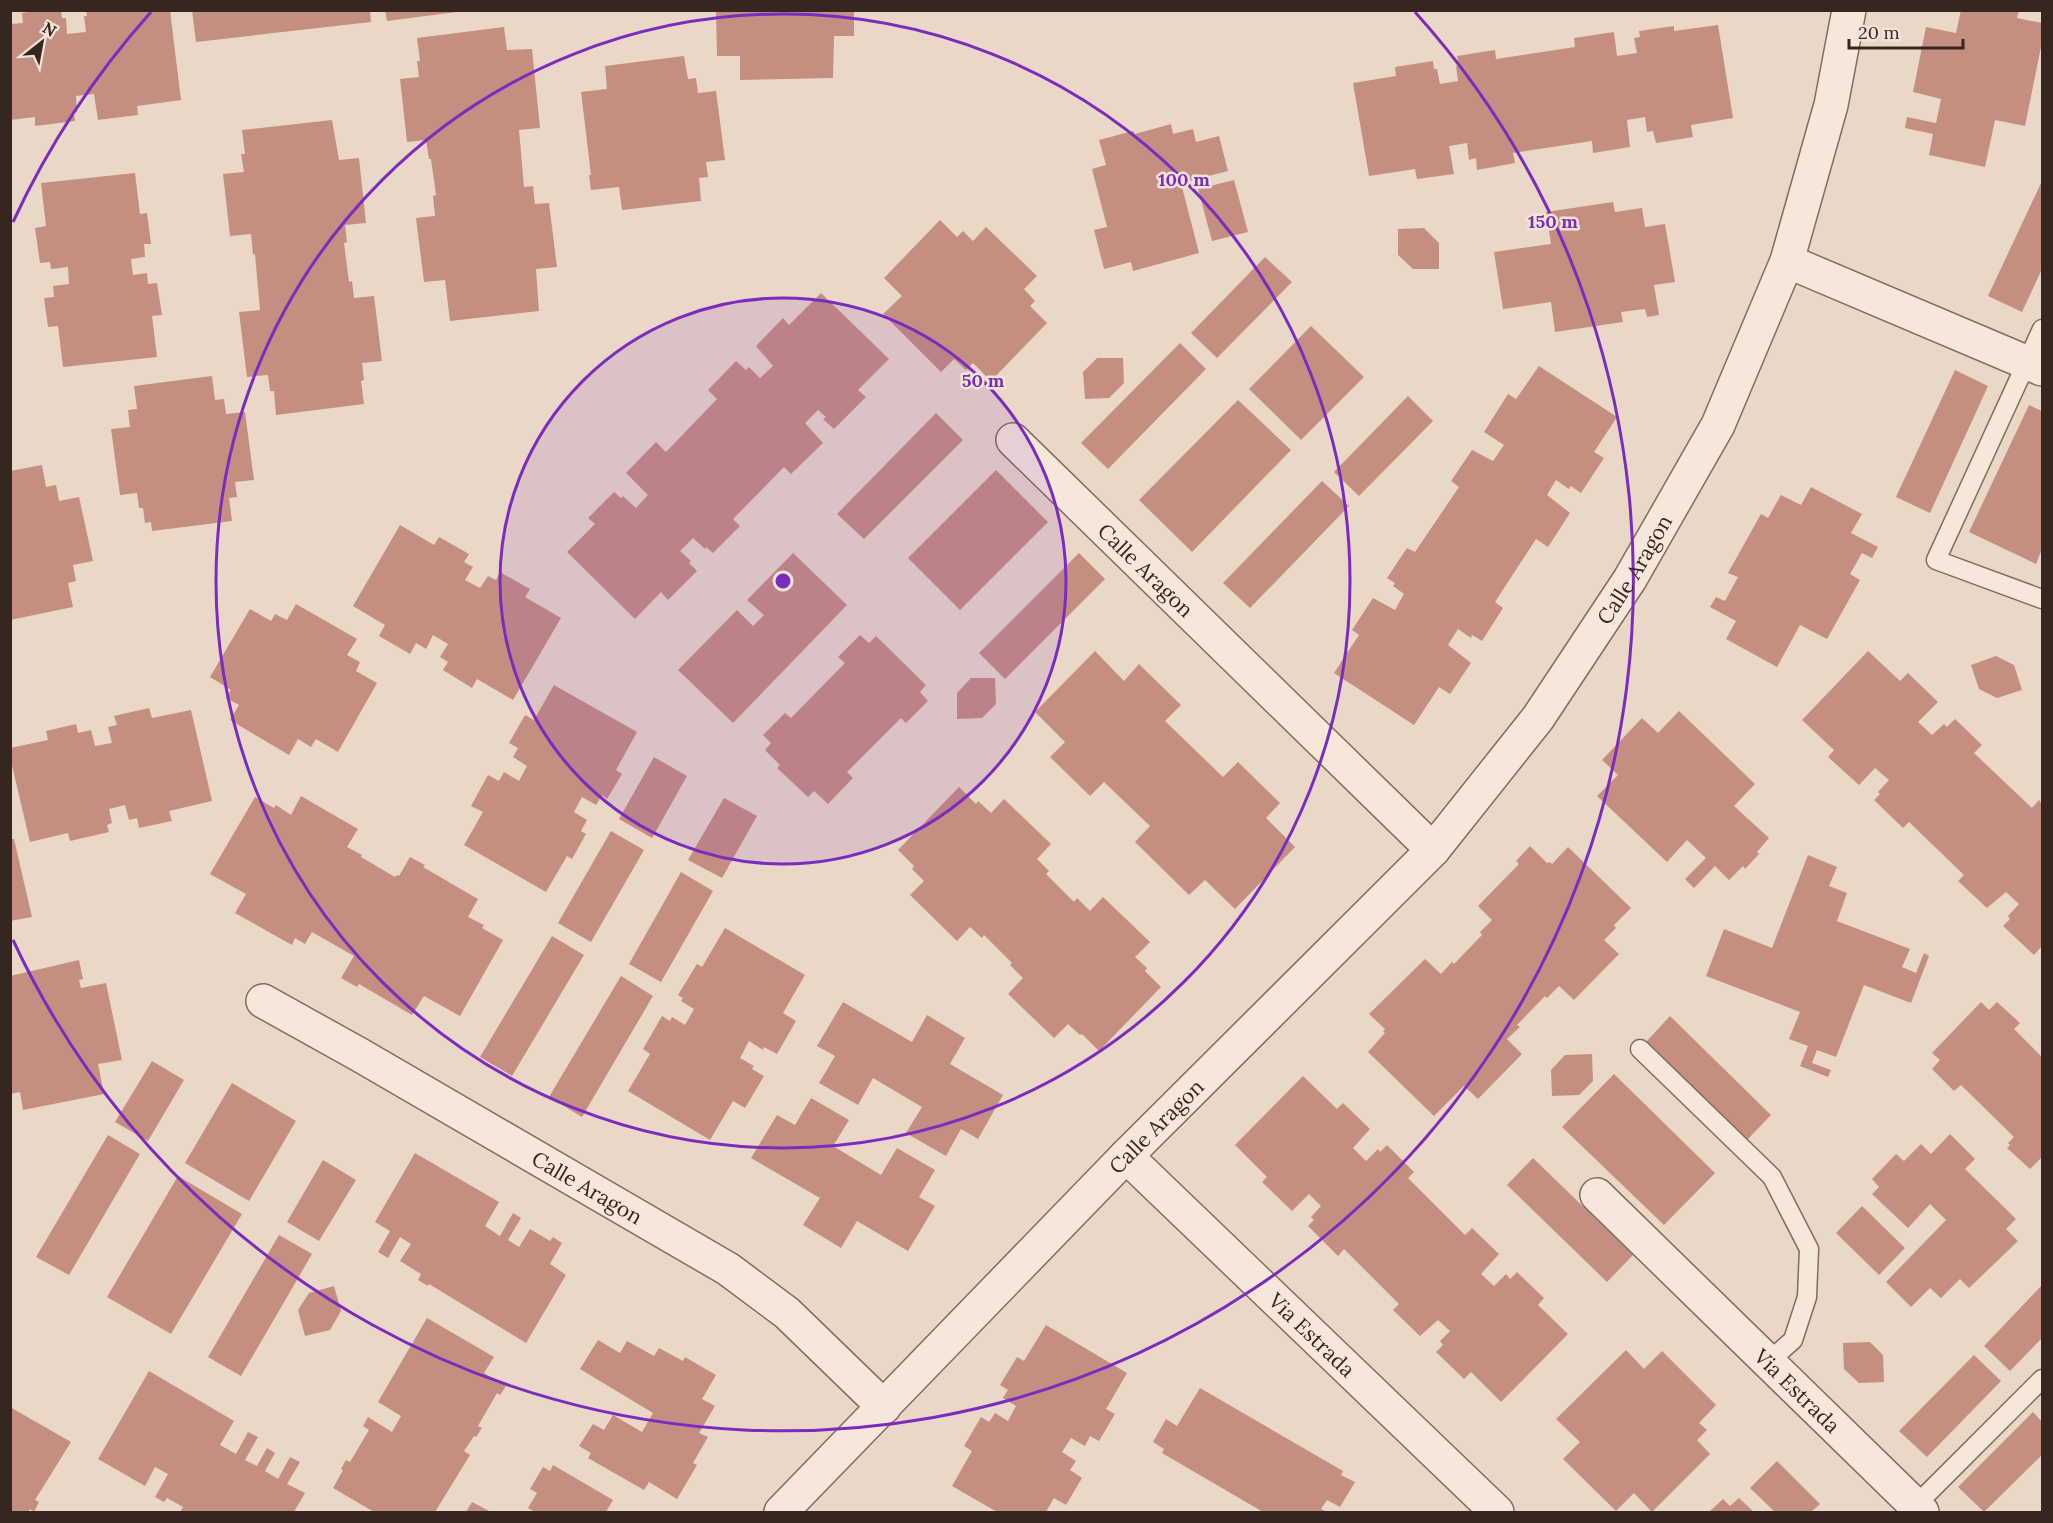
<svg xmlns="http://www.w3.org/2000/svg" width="2053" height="1523" font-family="Lora,serif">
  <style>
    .building { fill: #c48f80 }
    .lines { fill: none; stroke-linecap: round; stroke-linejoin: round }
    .service-casing { stroke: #836b5e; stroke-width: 21 }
    .minor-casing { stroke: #836b5e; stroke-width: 36 }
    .tertiary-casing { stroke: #836b5e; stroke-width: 36 }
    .service { stroke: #f5e7d9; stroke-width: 18 }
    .minor { stroke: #f5e7d9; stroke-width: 33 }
    .tertiary { stroke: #f5e7d9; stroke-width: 33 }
    .ring { fill: none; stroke: #7b2cbf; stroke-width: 3 }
    .labels { text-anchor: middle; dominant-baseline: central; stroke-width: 5; stroke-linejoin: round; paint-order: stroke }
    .street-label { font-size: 21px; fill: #352620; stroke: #f2e4d5 }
    .centre { fill: #7b2cbf; stroke: #f2e4d5; stroke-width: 3 }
    .ring-label { font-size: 18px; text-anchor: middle; font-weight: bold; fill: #7b2cbf; stroke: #f2e4d5; stroke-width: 5; stroke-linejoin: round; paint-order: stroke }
  </style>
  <rect width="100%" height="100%" fill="#e9d8c7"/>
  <!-- building -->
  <path class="building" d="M41 10H61L62 18H66L67 34 86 32 84 16H87L86 10H170L181 100 137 106 138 115 98 120 94 94 76 96 77 112 74 113 75 121 35 126V117L10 120V24L23 23 22 13Z
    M192 10H370L371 22 196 42Z
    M385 10H457V12L387 21Z
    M716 10H854V36H834L833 78 740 80V56H717Z
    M1961 10H2019L2017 18 2042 23V42L2025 126 1995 120 1985 167 1929 155 1933 134 1905 128 1907 117 1936 123 1941 99 1913 92 1926 27 1956 33Z
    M1718 25 1733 118 1691 125 1693 137 1656 143 1653 131 1647 132 1645 117 1627 120 1630 147 1593 153 1592 141 1513 153 1515 163 1477 170 1476 158 1469 160 1467 143 1449 146 1454 174 1417 179 1415 169 1369 176 1353 83 1396 76 1395 67 1433 61 1434 69H1437L1440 84 1458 81 1456 66 1459 65 1457 56 1495 50 1496 59 1575 47 1574 38 1614 32 1617 56 1637 53 1634 38 1640 37 1639 31 1674 26V31Z
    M504 27 507 50 532 49 540 128 519 130 524 187 533 186 535 204 549 203 557 267 536 269 539 311 450 321 445 280 424 282 416 218 435 216 433 196 436 195 431 159H429L426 140 407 142 400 79 419 77 417 61H420L417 38Z
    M684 56 688 79 696 78 698 93 716 91 725 160 706 162 708 177 699 178 701 201 622 210 619 187 591 190 589 175H591L581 92 607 89 605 66Z
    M332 120 339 160 359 158 366 223 345 225 347 242 344 243 349 282 352 281 354 298 374 296 382 361 362 363 364 380 361 381 364 404 276 415 274 391H270L268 375 247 377 239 312 260 310 255 254 253 255 251 234 230 236 223 174 244 172 241 154H245L242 130Z
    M1171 124 1173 134 1193 129 1196 142 1219 136 1228 171 1181 183 1199 253 1133 271 1131 262 1104 269 1094 230 1107 227 1092 169 1106 165 1099 140 1133 131 1135 134Z
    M135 173 140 214 147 213 151 244H144L145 257 131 259 133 275 147 273 148 284 157 283 162 315 152 316 157 357 63 367 58 326 48 327 44 298 54 297 53 286 69 284 68 267 51 269 50 262 40 263 35 228 46 226 41 183Z
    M1234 180 1248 232 1212 241 1198 189Z
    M2042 181V269L2022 312 1988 296Z
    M1613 202 1615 212 1642 208 1645 227 1665 224 1675 282 1654 285 1659 315 1647 317 1645 309 1621 312 1623 322 1555 332 1551 302 1503 309 1494 252 1551 244 1546 212Z
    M940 220 957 237 963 231 973 241 986 227 1037 276 1024 289 1035 301 1030 306 1047 323 991 381 973 363 966 370 954 359 941 372 883 314 902 296 884 278Z
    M1424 228 1439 243V269H1413L1398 255V229Z
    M1265 257 1292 282 1217 358 1191 333Z
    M821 293 889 359 858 390 866 397 834 429 823 419 826 417 818 410 805 423 823 443 791 474 784 467 733 519 740 526 713 553 706 547 705 549 693 538 680 551 691 561 689 563 697 571 668 600 661 592 635 619 567 552 595 524 588 518 614 492 621 498 623 496 636 508 648 495 626 473 656 442 666 452 717 399 708 390 736 361 746 370 749 367 760 378 773 366 756 346 783 318 789 325Z
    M1311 326 1364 377 1301 440 1249 389Z
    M1180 343 1206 369 1108 469 1081 443Z
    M1097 358H1123L1124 383 1109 398 1085 399 1083 372Z
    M1539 366 1617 417 1594 452 1604 458 1581 493 1571 486 1569 489 1556 480 1547 495 1570 513 1548 547 1536 539 1495 602 1503 608 1482 641 1472 635 1471 638 1458 629 1448 645 1471 663 1450 694 1439 687 1414 725 1334 673 1359 635 1352 630 1373 598 1395 610 1404 594 1393 586 1395 583 1387 578 1407 548 1415 552 1459 487 1451 481 1472 450 1493 461 1504 445 1484 432 1508 394 1516 399Z
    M1955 370 1988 386 1930 513 1896 497Z
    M212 376 215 400 224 399 226 414 245 412 254 480 235 482 237 497 229 498 232 521 152 531 151 522 145 523 143 508H139L137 493 120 495 111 429 130 427 128 410 137 409 134 386Z
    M1408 396 1433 421 1359 496 1334 472Z
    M1238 400 1291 450 1192 552 1139 500Z
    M2029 405 2042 411V549L2036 564 1969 532Z
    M936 413 963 440 864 539 837 514Z
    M42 465 46 487 56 485 59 501 79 497 93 561 73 565 76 581 68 583 73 607 10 620V471Z
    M996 470 1048 522 960 610 908 558Z
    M1322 481 1349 506 1250 608 1223 583Z
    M1811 487 1862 514 1851 533 1878 547 1872 558 1862 553 1850 574 1860 580 1827 639 1800 625 1777 667 1726 639 1736 621 1710 607 1716 597 1725 601 1738 577 1728 573 1761 514 1768 518 1781 495 1801 505Z
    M400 525 434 545 439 537 469 554 464 562 473 567 465 580 480 588 488 576 496 580 500 572 530 589 525 597 561 618 513 700 477 679 472 688 443 670 448 662 440 657 448 644 433 635 426 649 416 643 410 654 379 636 385 625 353 606Z
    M793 553 847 605 733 723 678 670 737 610 753 626 764 615 747 600Z
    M1079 553 1105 579 1005 679 979 653Z
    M296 604 357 639 347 655 360 662 356 671 377 683 338 752 316 739 311 747 298 739 289 755 230 720 239 705 226 698 231 690 210 677 250 609 271 621 275 614 287 620Z
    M860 635 869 643 876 636 926 685 920 692 928 701 906 723 901 718 847 772 853 778 828 804 814 791 808 797 777 768 780 765 765 750 771 743 763 735 785 713 791 718 845 663 838 657Z
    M1095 651 1124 681 1139 664 1181 705 1165 721 1223 777 1238 762 1280 803 1266 818 1295 847 1235 909 1205 880 1189 895 1135 842 1150 826 1104 782 1090 796 1050 757 1065 742 1035 712Z
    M1868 651 1900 681 1908 673 1938 702 1918 722 1932 735 1944 724 1947 727 1955 719 1982 745 1974 753 2032 808 2039 800 2042 804V948L2041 947 2034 955 2003 926 2010 919 2008 916 2019 904 2006 892 1987 908 1958 881 1964 875 1909 822 1903 828 1874 800 1880 794 1878 792 1889 780 1875 768 1859 785 1828 757 1834 750 1802 720Z
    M1996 656 2014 665 2022 690 1997 698 1979 689 1971 665Z
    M971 678H995L996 704 982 718 957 719V693Z
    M554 685 637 732 616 770 622 774 607 799 602 795 596 805 582 797 574 812 587 820 581 831 586 834 572 859 567 856 546 892 464 845 483 812 471 806 488 775 499 781 504 772 519 781 527 766 513 757 518 748 509 743 525 715 534 720Z
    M149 708 152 718 191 710 212 801 169 811 172 821 139 828 137 818 129 820 125 805 109 809 112 823 107 825 109 832 70 841 68 833 30 842 10 757V748L48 740 46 731 76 724 78 733 91 730 95 746 112 743 108 727 117 725 114 716Z
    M1679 711 1755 784 1734 806 1769 838 1757 852 1759 854 1745 869 1743 866 1729 880 1715 866 1694 888 1685 879 1706 858 1687 840 1667 862 1597 796 1618 775 1602 760 1642 718 1658 733Z
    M654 757 687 776 652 838 619 819Z
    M959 787 976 804 978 801 991 813 1004 799 1051 844 1037 859 1049 871 1046 874 1074 902 1077 898 1090 911 1103 897 1150 942 1135 957 1147 968 1145 971 1161 987 1099 1051 1082 1034 1080 1035 1068 1024 1054 1038 1008 994 1023 978 1010 965 1012 963 984 935 982 938 970 927 957 941 910 895 924 881 912 869 914 866 898 850Z
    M301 796 358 829 347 847 362 855 361 857 395 877 397 875 399 876 410 857 425 865 423 867 478 899 468 917 484 925 482 928 503 940 460 1016 424 996 412 1015 359 984 357 987 341 978 354 956 312 932 305 944 295 938 292 945 235 913 246 894 210 874 255 797 274 808 276 805 291 815Z
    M724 798 757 816 722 878 688 860Z
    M611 831 644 850 591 942 558 923Z
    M10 839H14L32 917 10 921Z
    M1530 846 1547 863 1550 862 1552 864 1568 847 1631 908 1614 925 1616 928 1604 940 1619 954 1574 1000 1559 986 1547 998 1545 996 1517 1025 1520 1027 1507 1039 1522 1054 1478 1099 1464 1086 1434 1116 1368 1052 1385 1033 1383 1032 1385 1029 1369 1014 1425 959 1441 974 1452 962 1454 964 1482 935 1480 932 1492 920 1478 906 1519 864 1516 861Z
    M1808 855 1837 867 1829 886 1847 893 1837 921 1910 949 1902 967 1916 973 1924 953 1929 956 1911 1003 1864 985 1836 1057 1817 1050 1812 1063 1831 1070 1828 1077 1800 1066 1808 1046 1789 1039 1800 1012 1706 976 1724 929 1772 948Z
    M681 872 713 891 661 982 629 964Z
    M725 928 805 975 783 1013 796 1021 777 1054 764 1047 763 1050 749 1041 740 1058 754 1066 752 1069 764 1076 745 1108 733 1101 710 1140 628 1091 650 1054 643 1049 662 1016 670 1021 672 1017 685 1025 694 1009 681 1001 683 998 678 995 697 964 702 967Z
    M552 936 584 955 512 1076 480 1057Z
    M79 960 83 979 79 980 81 988 106 983 122 1060 98 1064 104 1094 23 1110 20 1092 10 1094V976Z
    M621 976 653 996 582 1117 549 1097Z
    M843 1002 912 1042 927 1015 965 1038 950 1064 1003 1095 978 1139 961 1129 946 1156 906 1133 922 1107 873 1078 858 1105 819 1083 835 1056 817 1046Z
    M1981 1002 1989 1010 1997 1002 2020 1023 2014 1029 2042 1057V1160L2041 1158 2030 1169 2007 1148 2010 1145 2008 1143 2014 1137 1961 1085 1954 1091 1932 1069 1940 1060 1932 1053Z
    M1670 1016 1771 1115 1746 1141 1645 1043Z
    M1592 1054 1593 1081 1579 1095 1552 1096 1551 1070 1565 1055Z
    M152 1061 184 1080 148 1141 115 1122Z
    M1614 1074 1715 1173 1664 1225 1562 1127Z
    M1303 1076 1337 1109 1343 1103 1370 1129 1353 1148 1366 1161 1378 1149 1380 1152 1387 1145 1414 1172 1408 1178 1465 1235 1472 1228 1499 1254 1481 1274 1494 1286 1506 1274 1510 1279 1517 1272 1544 1298 1538 1305 1568 1334 1501 1402 1471 1372 1464 1379 1436 1352 1443 1345 1440 1341 1450 1331 1438 1320 1420 1336 1393 1310 1399 1304 1344 1249 1338 1256 1308 1226 1314 1220 1311 1217 1321 1206 1309 1194 1292 1211 1262 1182 1267 1177 1235 1145Z
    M232 1083 296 1121 249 1201 185 1163Z
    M811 1098 849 1120 833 1146 881 1175 897 1148 935 1170 919 1197 935 1206 908 1251 857 1221 841 1248 803 1225 820 1198 751 1158 777 1115 795 1125Z
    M1950 1134 1975 1159 1965 1169 2016 1219 2006 1229 2018 1241 1969 1288 1960 1279 1941 1298 1930 1288 1911 1307 1886 1282 1946 1220 1930 1204 1908 1228 1872 1194 1879 1187 1872 1179 1896 1154 1904 1161 1921 1144 1931 1154Z
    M108 1135 140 1154 69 1275 36 1257Z
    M415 1153 499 1202 485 1226 500 1236 513 1213 521 1218 508 1240 519 1247 530 1229 550 1241 553 1237 562 1243 550 1264 566 1275 526 1343 429 1284 428 1286 418 1280 421 1274 400 1261 411 1244 400 1237 388 1258 378 1252 390 1231 375 1222Z
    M1533 1158 1633 1255 1607 1282 1507 1185Z
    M323 1160 356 1180 319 1241 287 1222Z
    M178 1176 242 1214 171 1334 107 1297Z
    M1862 1206 1905 1248 1879 1275 1836 1233Z
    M279 1235 312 1254 241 1376 208 1357Z
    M2042 1285V1338L2010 1371 1984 1346Z
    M334 1286 341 1311 330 1330 305 1336 298 1310 309 1293Z
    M427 1318 494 1357 484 1373 506 1386 500 1395 497 1393 478 1426 482 1428 476 1437 474 1436 464 1451 470 1455 435 1512H374L333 1488 343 1470 341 1469 346 1460 350 1462 369 1430 363 1426 368 1417 392 1432 401 1416 378 1402Z
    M1046 1325 1127 1373 1106 1409 1115 1414 1099 1441 1090 1436 1085 1446 1071 1438 1062 1452 1076 1461 1070 1470 1082 1478 1066 1505 1054 1498 1046 1512H997L952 1486 972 1451 964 1446 981 1417 989 1422 995 1413 1008 1421 1016 1406 1003 1398 1008 1390 1000 1385 1017 1357 1024 1361Z
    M598 1340 620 1353 627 1341 654 1356 659 1348 683 1361 685 1357 716 1375 702 1399 715 1406 699 1433 708 1437 693 1463 697 1465 677 1499 649 1482 644 1490 588 1458 591 1453 579 1446 593 1424 604 1430 613 1415 642 1432 653 1413 580 1369Z
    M1870 1342 1883 1355 1884 1382 1859 1383 1844 1369 1843 1343Z
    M1626 1350 1644 1369 1662 1351 1716 1405 1699 1423 1707 1430 1697 1440 1710 1454 1652 1512 1634 1493 1616 1511 1563 1459 1580 1442 1556 1419Z
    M1974 1355 2001 1381 1927 1457 1899 1431Z
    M149 1371 234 1421 220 1445 236 1454 248 1432 258 1437 245 1460 257 1466 267 1448 275 1453 265 1471 278 1479 290 1457 300 1462 287 1484 305 1493 294 1512H180L183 1507 167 1498 164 1502 155 1497 168 1474 155 1467 145 1486 98 1459Z
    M1200 1388 1343 1471 1341 1475 1355 1482 1340 1507 1327 1500 1321 1509 1327 1512H1263L1162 1453 1164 1449 1153 1442 1166 1419 1177 1426Z
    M10 1407 71 1442 35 1500 39 1502 34 1512 30 1509 28 1512H10Z
    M2033 1412 2042 1422V1455L1984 1512 1958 1487Z
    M1777 1461 1820 1504 1811 1512H1775L1750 1488Z
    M553 1465 613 1500 606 1512H535L528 1508 537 1493 530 1489 543 1467 550 1471Z
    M1739 1498 1754 1512H1709L1723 1499 1730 1506Z
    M472 1502 491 1512H466Z"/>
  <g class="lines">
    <defs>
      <path id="service" d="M2042 329 1936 560 2042 599
        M1640 1049 1772 1177 1809 1249 1807 1297 1793 1340 1768 1362
        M1915 1506 2042 1379"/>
      <g id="minor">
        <path d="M1787 261 2042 369"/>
        <path id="s1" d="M1013 440 1433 850"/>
        <path id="s2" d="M263 1001 360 1055 728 1269 787 1313 884 1407"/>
        <path id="s3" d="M1597 1195 1922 1512"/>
      </g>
      <g id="tertiary">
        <path id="s4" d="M1126 1156 1497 1512"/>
        <path id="s5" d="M781 1512 1126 1156 1433 850 1538 718 1630 579 1718 425 1787 261 1831 105 1849 10"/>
      </g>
    </defs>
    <!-- service casing -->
    <use href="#service" class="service-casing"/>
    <!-- minor casing -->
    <use href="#minor" class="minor-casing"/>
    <!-- tertiary casing -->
    <use href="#tertiary" class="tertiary-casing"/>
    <!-- service -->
    <use href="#service" class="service"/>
    <!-- minor -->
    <use href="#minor" class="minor"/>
    <!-- tertiary -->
    <use href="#tertiary" class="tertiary"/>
  </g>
  <!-- distance rings -->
  <circle cx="783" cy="581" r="283" fill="#7b2cbf" fill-opacity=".12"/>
  <g class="ring">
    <circle cx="783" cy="581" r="283"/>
    <circle cx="783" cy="581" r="567"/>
    <path d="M13 222A850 850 0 0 1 151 12M1415 12A850 850 0 1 1 13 940"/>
  </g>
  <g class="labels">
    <!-- street labels -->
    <g class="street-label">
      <text stroke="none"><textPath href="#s5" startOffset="1275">Calle Aragon</textPath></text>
      <text stroke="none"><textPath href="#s1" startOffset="186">Calle Aragon</textPath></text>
      <text stroke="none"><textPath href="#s5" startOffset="538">Calle Aragon</textPath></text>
      <text stroke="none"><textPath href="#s2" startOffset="374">Calle Aragon</textPath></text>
      <text stroke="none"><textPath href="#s4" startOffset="258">Via Estrada</textPath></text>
      <text stroke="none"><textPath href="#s3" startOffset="280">Via Estrada</textPath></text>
    </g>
  </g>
  <circle cx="783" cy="581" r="9" class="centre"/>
  <g class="ring-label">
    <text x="1184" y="186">100 m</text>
    <text x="1553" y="228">150 m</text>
    <text x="983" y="387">50 m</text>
  </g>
  <!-- border -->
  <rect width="2053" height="1523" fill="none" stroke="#352620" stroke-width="24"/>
  <!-- north arrow -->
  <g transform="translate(42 42) rotate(31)" stroke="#f2e4d5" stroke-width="4.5" paint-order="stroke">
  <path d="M0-4.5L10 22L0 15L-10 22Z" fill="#352620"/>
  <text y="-9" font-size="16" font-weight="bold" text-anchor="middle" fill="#352620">N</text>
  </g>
  <!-- scale -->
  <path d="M1849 39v9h114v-9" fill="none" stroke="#352620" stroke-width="3"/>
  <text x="1858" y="39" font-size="18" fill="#352620" stroke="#f2e4d5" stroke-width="4.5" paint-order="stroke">20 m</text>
</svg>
